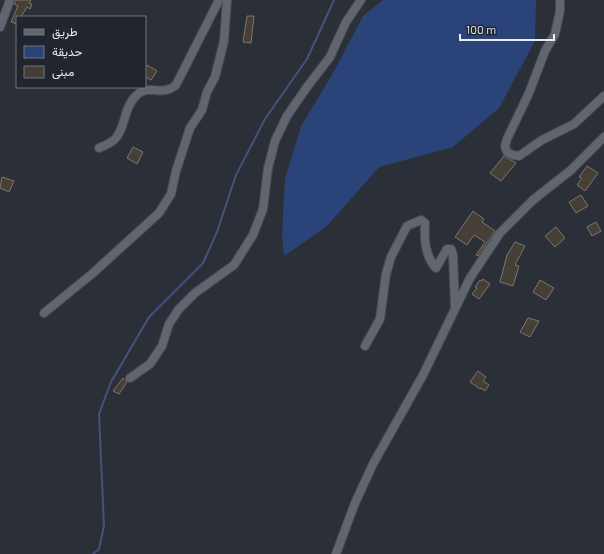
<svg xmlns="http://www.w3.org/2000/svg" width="604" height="554" font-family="Barlow,Vazirmatn,sans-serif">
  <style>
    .green { fill: #2a447a }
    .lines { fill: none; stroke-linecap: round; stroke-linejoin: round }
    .stream { stroke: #46527c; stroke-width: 2 }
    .building { fill: #453f36; stroke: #7e766d }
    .minor-casing { stroke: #464a52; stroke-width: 10 }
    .minor { stroke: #60656e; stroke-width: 8 }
  </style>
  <rect width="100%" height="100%" fill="#2b2f38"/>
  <!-- green -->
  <path class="green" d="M383 0H536L535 41 499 108 453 147 379 167 327 226 284 256 282 234 285 179 301 126 332 75 363 16Z"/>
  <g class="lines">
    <!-- stream -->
    <path class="stream" d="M93 554 99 549 104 526 99 414 111 382 149 317 203 263 217 232 236 175 265 119 307 59 334 0"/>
  </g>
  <!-- building -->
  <path class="building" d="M16 0H31L29 3 32 4 30 9 27 7 21 17H17V24L11 22 18 6 14 4Z
    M247 16H254L251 43 243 42Z
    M147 65 157 71 151 80 145 77V68Z
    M133 147 143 152 137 164 127 158Z
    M504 156 516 163 501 181 490 173Z
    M587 166 598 173 585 191 577 185 582 178 579 177Z
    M2 177 14 181 9 192 0 188Z
    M581 195 588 206 576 213 569 202Z
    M473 211 484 219 482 222 495 231 478 256 476 255 485 242 474 235 467 245 455 237Z
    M596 222 601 231 592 236 587 227Z
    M556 227 565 238 555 247 545 236Z
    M515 242 525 246 515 265 519 266 513 286 500 282 507 255Z
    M483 279 490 284 479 299 472 294 477 288 475 287 480 280 482 281Z
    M540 280 554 288 546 300 533 292Z
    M528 318 539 321 530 337 520 332Z
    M478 371 486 377 483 381 489 385 485 391 481 388 480 389 470 382Z
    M123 378 127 382 119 394 113 391Z"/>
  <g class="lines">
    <defs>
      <path id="minor" d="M560 0V11L555 34 545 51 529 93 507 139 505 146 507 152 513 155 519 156 542 140 574 124 604 96
        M0 27 10 0
        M99 148C104 146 111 143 115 139 126 128 123 106 138 94 150 84 162 97 176 85L219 0
        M44 313 93 273 159 213 171 194 176 171 190 128 202 110 207 92 215 77 224 41 227 0
        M365 346 380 319 386 274 391 257 407 226 421 220 425 223C424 238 425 257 436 268L447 249H451L453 255 455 307
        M130 378 150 364 162 346 169 324 179 309 195 293 234 265 253 235 263 209 268 168 275 141 287 116 307 87 330 57 346 22 361 0
        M336 554 355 503 373 464 423 375 470 278 500 233 533 200 571 170 604 137"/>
    </defs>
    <!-- minor casing -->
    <use href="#minor" class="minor-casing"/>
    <!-- minor -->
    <use href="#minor" class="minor"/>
  </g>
  <!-- legend -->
  <rect x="16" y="16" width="130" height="72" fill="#21252e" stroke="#71757c"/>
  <rect x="24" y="29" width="20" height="6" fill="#60656e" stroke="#71757c"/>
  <text x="52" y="36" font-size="12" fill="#e9ecf2">طريق</text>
  <rect x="24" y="46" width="20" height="12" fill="#2a447a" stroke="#71757c"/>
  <text x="52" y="56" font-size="12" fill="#e9ecf2">حديقة</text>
  <rect x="24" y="66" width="20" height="12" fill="#453f36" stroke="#71757c"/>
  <text x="52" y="76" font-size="12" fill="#e9ecf2">مبنى</text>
  <!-- scale -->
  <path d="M460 34v6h94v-6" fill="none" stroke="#e9ecf2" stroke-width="2"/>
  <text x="466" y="34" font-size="12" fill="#e9ecf2" stroke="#21252e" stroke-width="3" paint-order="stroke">100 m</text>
</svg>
